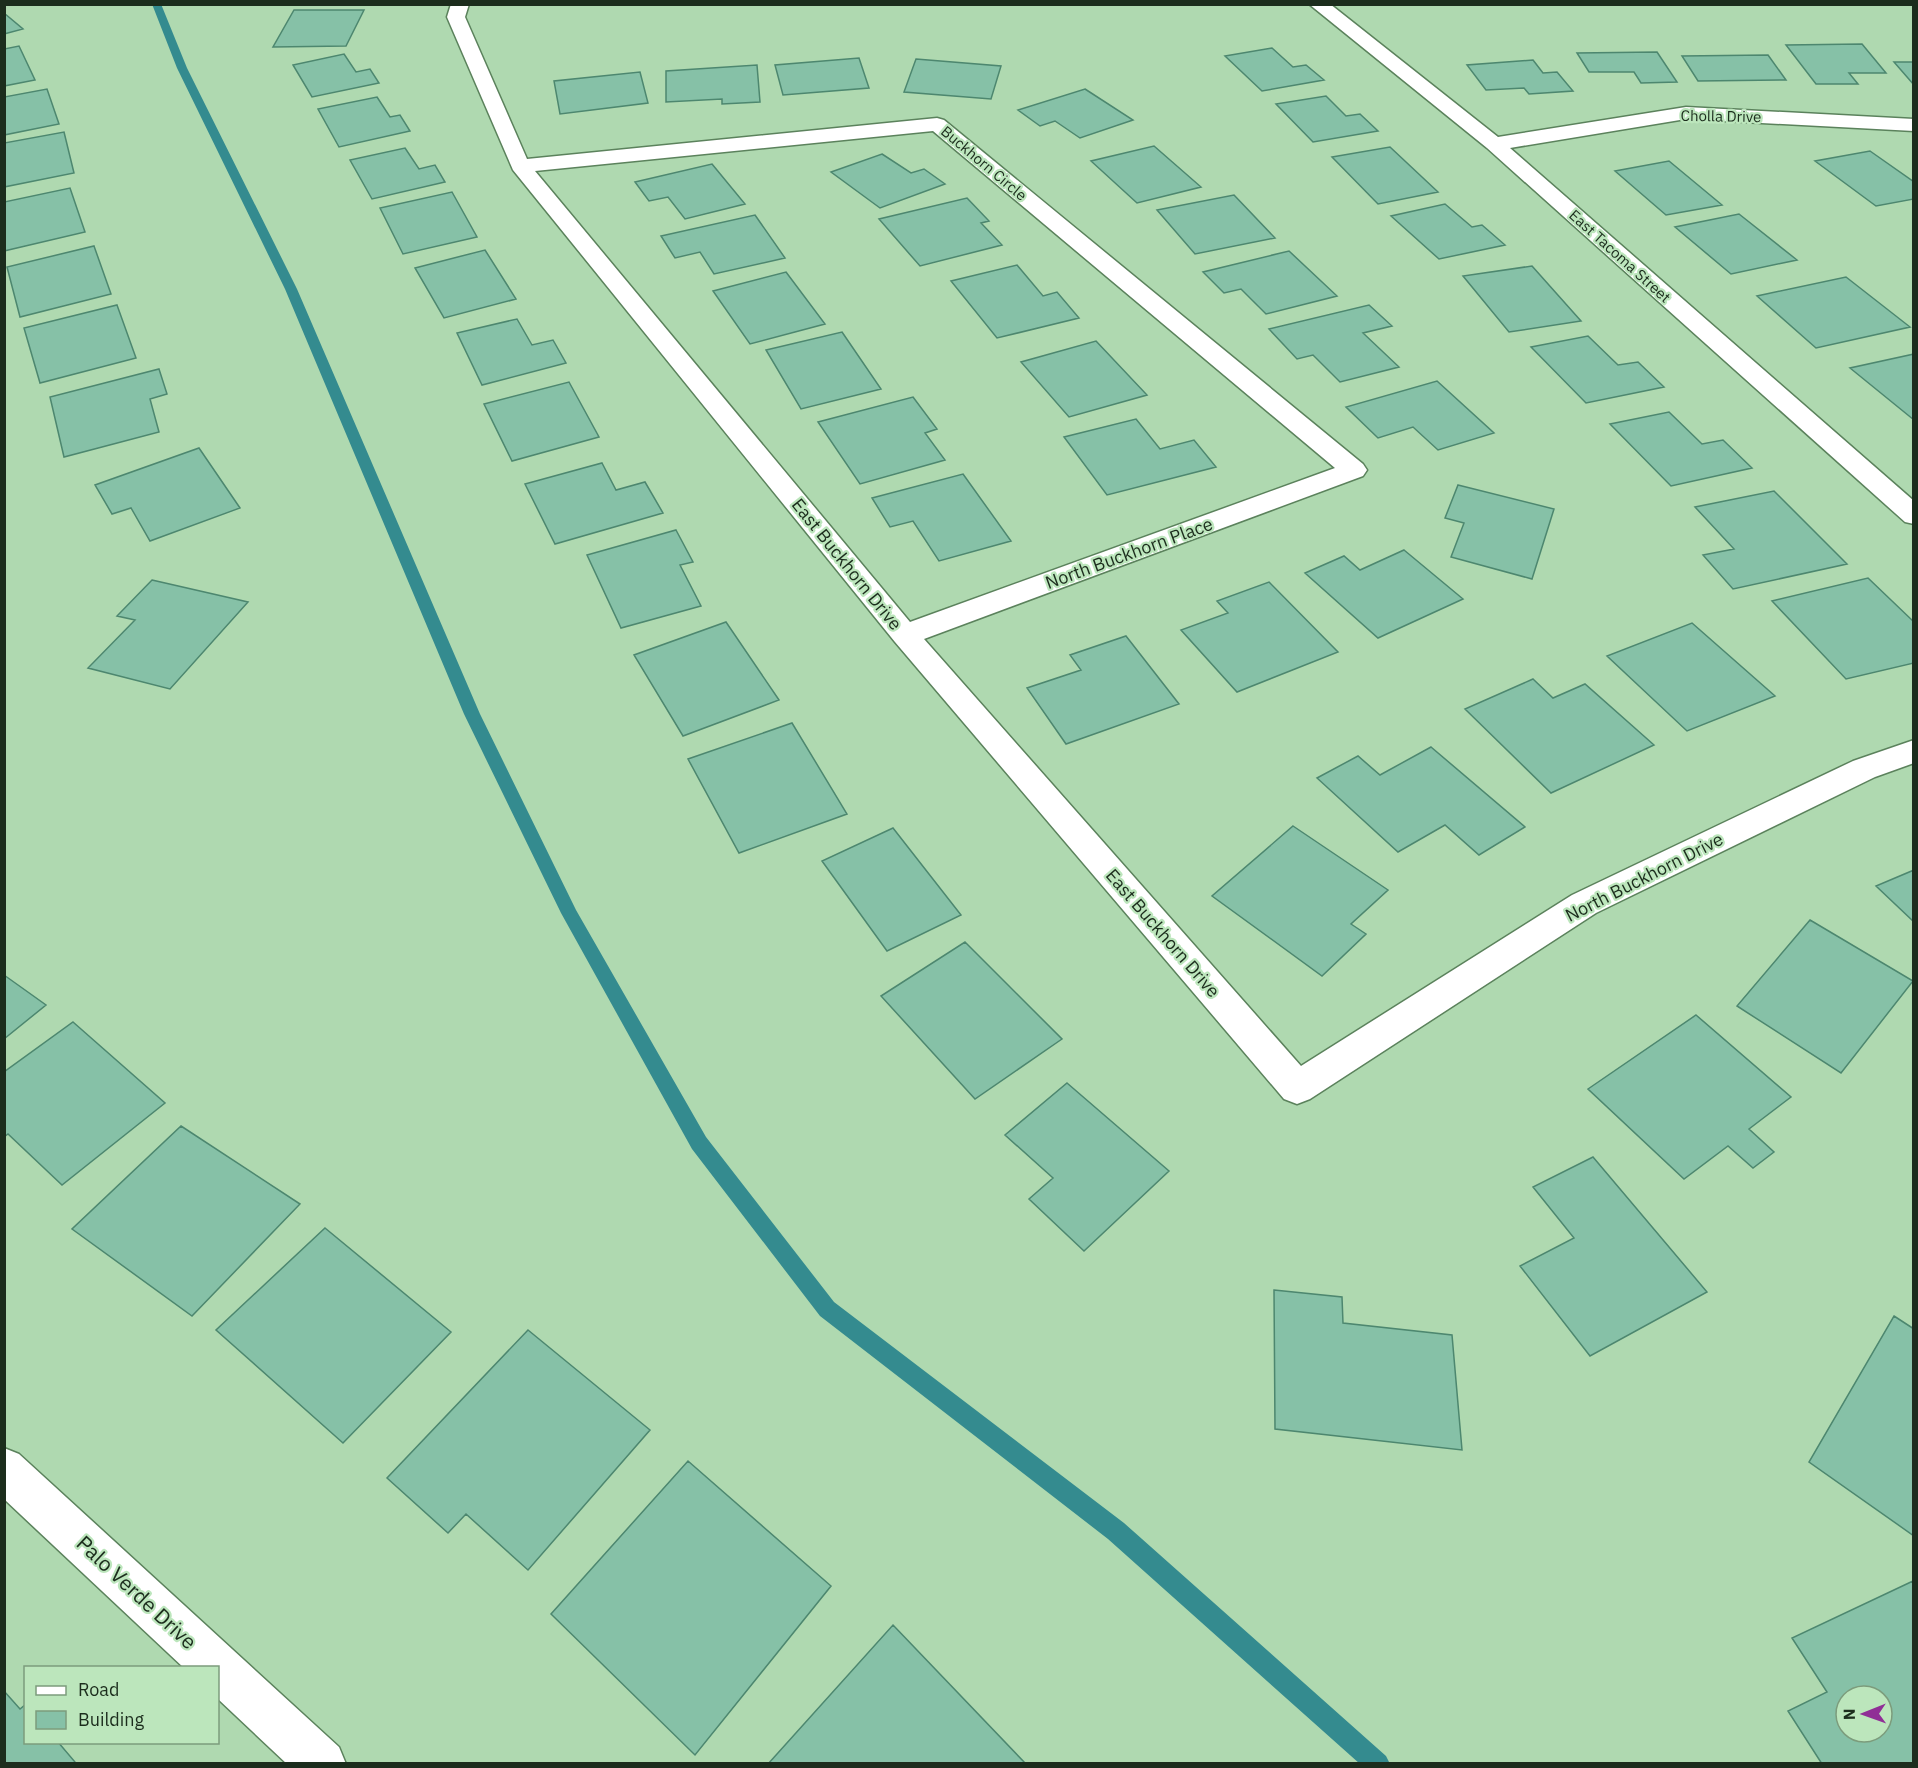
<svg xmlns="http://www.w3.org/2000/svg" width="1918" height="1768" font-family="'IBM Plex Sans',sans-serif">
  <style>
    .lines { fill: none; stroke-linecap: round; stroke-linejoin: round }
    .stream { fill: #348b8f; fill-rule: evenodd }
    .building { fill: #86c1a7; stroke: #4d876f; stroke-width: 1.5; fill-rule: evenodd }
    .minor-casing { stroke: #5b825c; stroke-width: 3 }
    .minor { fill: #fff; fill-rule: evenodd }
    .labels { text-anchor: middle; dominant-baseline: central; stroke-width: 4.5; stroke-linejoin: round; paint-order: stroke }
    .far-street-label { font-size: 15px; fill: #1c2d1d; stroke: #bce6bc }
    .street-label { font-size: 18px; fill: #1c2d1d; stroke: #bce6bc }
    .near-street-label { font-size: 21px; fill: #1c2d1d; stroke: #bce6bc }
  </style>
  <rect width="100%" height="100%" fill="#afd9b0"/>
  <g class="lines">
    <!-- stream -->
    <path class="stream" d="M152 4H161L187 68 297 289 480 714 576 910 706 1137 834 1302 1124 1523 1386 1756 1390 1764H1360L1108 1539 820 1316 692 1149 561 913 464 714 285 289 177 68Z"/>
  </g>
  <!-- building -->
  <path class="building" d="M294 10H364L346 46 273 47Z
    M4 13 23 29 4 34Z
    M1862 44 1886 73H1849L1858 84H1816L1786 45Z
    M19 46 35 80 4 86V49Z
    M1272 48 1293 67 1306 65 1324 80 1262 91 1225 56Z
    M1657 52 1677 82 1641 83 1634 72H1589L1577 53Z
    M344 54 356 72 370 69 379 83 312 97 293 65Z
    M1768 55 1786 80 1698 81 1682 56Z
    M859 58 869 88 783 95 775 65Z
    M916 59 1001 66 991 99 904 92Z
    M1533 60 1543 73 1557 72 1573 91 1529 94 1524 88 1486 90 1467 65Z
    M1894 62H1914V85Z
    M757 65 760 102 722 104V99L666 102V71Z
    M640 72 648 103 560 114 554 81Z
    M47 89 59 124 4 135V97Z
    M1085 89 1133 120 1080 138 1055 121 1040 126 1018 110Z
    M1326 96 1346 116 1360 114 1378 131 1313 142 1276 104Z
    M377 97 390 117 400 115 410 131 339 147 318 109Z
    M64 132 74 173 4 187V143Z
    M1154 146 1201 187 1137 203 1091 161Z
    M1390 147 1438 192 1378 204 1332 157Z
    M405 148 419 169 435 165 445 182 372 199 350 160Z
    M1870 151 1914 182V199L1876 206 1815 161Z
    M882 154 911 173 924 169 945 184 880 208 831 172Z
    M1669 161 1722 205 1666 215 1615 171Z
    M712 164 745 204 685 219 668 197 649 201 635 182Z
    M70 188 85 232 4 251V202Z
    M452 192 477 237 403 254 380 208Z
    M1234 195 1275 238 1195 254 1157 210Z
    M967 198 989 221 981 223 1002 245 920 266 879 219Z
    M1445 204 1472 227 1482 225 1505 245 1439 259 1391 216Z
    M1739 214 1797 260 1731 274 1675 227Z
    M755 215 785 258 714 274 700 252 675 258 661 236Z
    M94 246 111 294 20 317 7 267Z
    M485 250 516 299 444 318 415 268Z
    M1289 251 1337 296 1266 314 1241 289 1224 293 1203 272Z
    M1017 265 1043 296 1057 292 1079 318 997 338 951 281Z
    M1532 266 1581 321 1509 332 1463 276Z
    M786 272 825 324 750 344 713 291Z
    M1846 277 1910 327 1816 348 1757 296Z
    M117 305 136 358 40 383 24 328Z
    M1369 305 1392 326 1363 333 1399 367 1340 382 1313 355 1297 359 1269 329Z
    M517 319 532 345 553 340 566 363 482 385 457 333Z
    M842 332 881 389 801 409 766 350Z
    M1588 336 1618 365 1638 362 1664 387 1586 403 1531 347Z
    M1096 341 1147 395 1069 417 1021 362Z
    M1914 354V420L1850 368Z
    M159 369 167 394 150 399 159 432 64 457 50 397Z
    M1437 381 1494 433 1438 450 1413 427 1378 438 1346 407Z
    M569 382 599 437 512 461 484 404Z
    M913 397 937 429 925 433 945 460 860 484 818 422Z
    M1669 412 1702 444 1723 440 1752 468 1671 486 1610 424Z
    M1136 419 1160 449 1194 440 1216 467 1107 495 1064 437Z
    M199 448 240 508 150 541 131 508 112 514 95 485Z
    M602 463 616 490 645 482 663 513 555 544 525 484Z
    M963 474 1011 541 939 561 913 521 890 527 872 498Z
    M1458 485 1554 509 1532 579 1451 557 1464 523 1445 518Z
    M1774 491 1847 564 1733 589 1703 555 1734 549 1695 507Z
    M676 530 693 562 680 565 701 606 621 628 587 555Z
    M1404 550 1463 599 1378 638 1305 573 1344 556 1360 570Z
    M1868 578 1914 622V663L1846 679 1772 601Z
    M152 580 248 602 170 689 88 668 135 620 117 616Z
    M1269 582 1338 652 1237 692 1181 630 1228 613 1217 601Z
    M726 622 779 700 683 736 634 655Z
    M1692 623 1775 696 1687 731 1607 656Z
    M1126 636 1179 704 1066 744 1027 688 1081 670 1070 655Z
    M1533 679 1553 698 1585 684 1654 745 1551 793 1465 709Z
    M792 723 847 814 739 853 688 759Z
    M1431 747 1525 827 1479 855 1445 825 1398 852 1317 778 1358 756 1380 775Z
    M1293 826 1388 890 1351 924 1366 934 1322 976 1212 896Z
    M893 828 961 915 887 951 822 861Z
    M1914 870V922L1876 886Z
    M1810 920 1913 981 1841 1073 1737 1006Z
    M965 942 1062 1039 975 1099 881 996Z
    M4 975 46 1005 4 1039Z
    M1696 1015 1791 1097 1749 1129 1774 1152 1753 1168 1728 1146 1684 1179 1588 1089Z
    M73 1022 165 1103 62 1185 8 1134 4 1137V1072Z
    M1067 1083 1169 1171 1084 1251 1029 1199 1053 1178 1005 1135Z
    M181 1126 300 1204 192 1316 72 1229Z
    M1593 1157 1707 1292 1590 1356 1520 1266 1574 1238 1533 1187Z
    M325 1228 451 1332 343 1443 216 1330Z
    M1274 1290 1342 1297 1343 1323 1452 1335 1462 1450 1275 1429Z
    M1894 1316 1914 1329V1536L1809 1462Z
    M528 1330 650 1430 528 1570 466 1514 448 1533 387 1478Z
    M688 1461 831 1586 695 1755 551 1614Z
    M1913 1581 1914 1764H1822L1788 1711 1827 1692 1792 1638ZM1846 1696H1882V1732H1846Z
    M893 1625 1026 1764H768Z
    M4 1691 20 1709 26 1704V1742H58L75 1762 74 1764H4Z"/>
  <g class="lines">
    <defs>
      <path id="minor" d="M451 4H469L465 17 527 159 937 118 944 120 1363 464 1367 470 1363 476 924 639 1301 1066 1572 895 1853 761 1914 740V763L1875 777 1596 913 1310 1099 1297 1104 1284 1099 895 642 513 170 447 17ZM933 131 1335 468 910 622 535 171Z
        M1309 4H1330L1498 137 1686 107 1914 119V131L1686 119 1510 148 1914 501V524L1905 522 1487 148Z
        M4 1448 19 1454 339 1747 346 1764H287L218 1699V1668H184L4 1499Z"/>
    </defs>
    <!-- minor casing -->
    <use href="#minor" class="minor-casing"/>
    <!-- minor -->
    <use href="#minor" class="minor"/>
  </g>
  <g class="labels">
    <!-- far-street labels -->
    <g class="far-street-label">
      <text transform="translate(1721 116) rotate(1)">Cholla Drive</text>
      <text transform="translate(984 163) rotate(40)">Buckhorn Circle</text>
      <text transform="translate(1620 256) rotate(42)">East Tacoma Street</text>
    </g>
    <!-- street labels -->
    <g class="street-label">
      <text transform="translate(1129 553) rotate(-20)">North Buckhorn Place</text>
      <text transform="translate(847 564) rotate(51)">East Buckhorn Drive</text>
      <text transform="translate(1644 877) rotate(-27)">North Buckhorn Drive</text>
      <text transform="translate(1163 933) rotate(49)">East Buckhorn Drive</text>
    </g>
    <!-- near-street labels -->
    <g class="near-street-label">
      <text transform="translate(137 1592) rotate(43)">Palo Verde Drive</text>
    </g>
  </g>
  <!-- border -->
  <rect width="1918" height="1768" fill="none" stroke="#1c2d1d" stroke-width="12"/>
  <!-- legend -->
  <rect x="24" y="1666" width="195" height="78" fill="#bce6bc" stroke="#7c9c7c" stroke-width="1.5"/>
  <rect x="36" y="1686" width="30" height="9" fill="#ffffff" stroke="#7c9c7c" stroke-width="1.5"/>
  <text x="78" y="1696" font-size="18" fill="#1c2d1d">Road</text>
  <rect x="36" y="1711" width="30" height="18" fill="#86c1a7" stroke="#7c9c7c" stroke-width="1.5"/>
  <text x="78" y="1726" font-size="18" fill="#1c2d1d">Building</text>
  <!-- north arrow -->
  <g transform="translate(1864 1714) rotate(269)"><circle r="28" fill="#bce6bc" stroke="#7c9c7c" stroke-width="1.5"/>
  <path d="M0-4.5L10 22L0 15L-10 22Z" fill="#902e96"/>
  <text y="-9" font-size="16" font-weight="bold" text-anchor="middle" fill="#1c2d1d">N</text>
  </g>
</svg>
